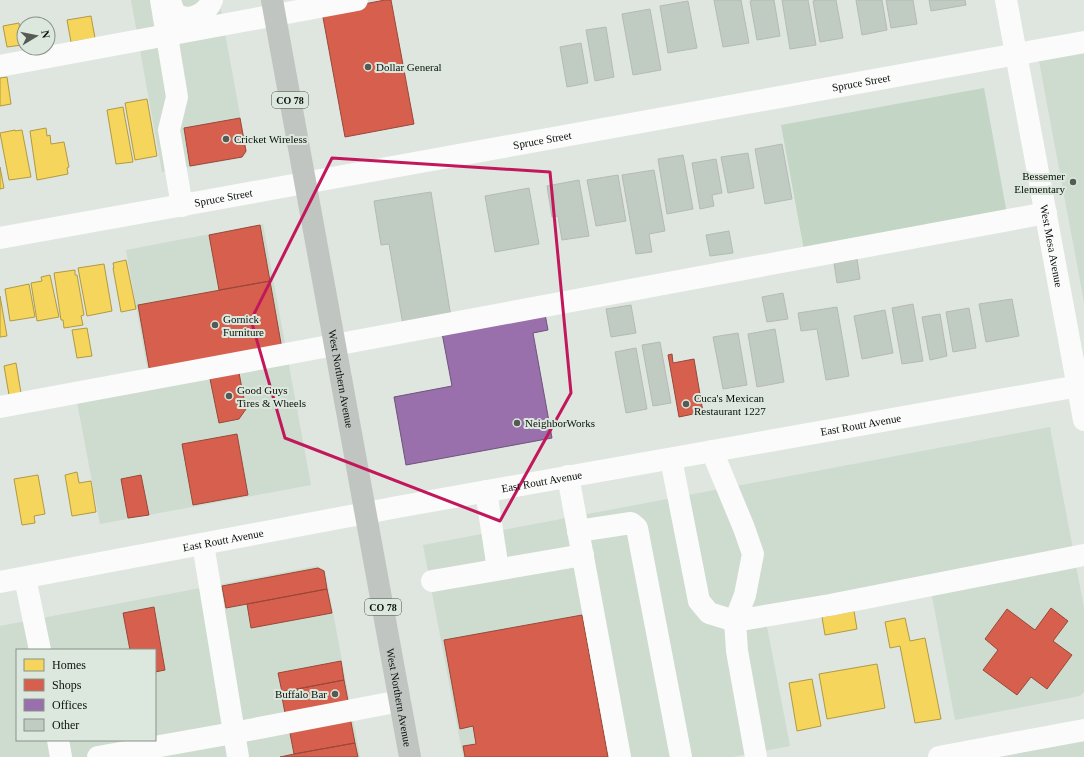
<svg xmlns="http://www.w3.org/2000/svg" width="1084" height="757" font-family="'Times New Roman',serif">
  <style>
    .built { fill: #cedbcf; fill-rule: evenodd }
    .green { fill: #c3d5c5 }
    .homes { fill: #f6d55c; stroke: #b09a44 }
    .shops { fill: #d6604d; stroke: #994839 }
    .offices { fill: #9970ab; stroke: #6e537b }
    .building { fill: #c0cbc1; stroke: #b6bab6 }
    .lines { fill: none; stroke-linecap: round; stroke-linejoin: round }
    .minor { stroke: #fafbfa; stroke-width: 22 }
    .major { stroke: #c1c5c1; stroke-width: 22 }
    .marked { fill: none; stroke: #c2185b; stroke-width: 3; stroke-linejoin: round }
    .poi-dot { fill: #555a55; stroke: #dce8dd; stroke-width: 1.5 }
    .labels { text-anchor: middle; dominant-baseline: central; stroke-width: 4; stroke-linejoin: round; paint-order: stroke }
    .shield { fill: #dce8dd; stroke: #4a504a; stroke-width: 1 }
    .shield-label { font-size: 10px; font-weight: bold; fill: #0b0f0b }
    .poi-label { font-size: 11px; fill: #0b0f0b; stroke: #dce8dd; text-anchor: start }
    .street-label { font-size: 11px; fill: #0b0f0b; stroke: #dce8dd }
  </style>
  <rect width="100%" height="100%" fill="#dfe5df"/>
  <!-- built -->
  <path class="built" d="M131 0H219L247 153 242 158 162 172Z
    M1084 53V302L1039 61Z
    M263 224 311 485 100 524 74 386 148 373 126 250Z
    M1050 427 1084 608V692L1080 696 955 720 929 580 764 611 790 746 732 757H463L423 545Z
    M317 566 325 570 360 757H0V626ZM17 650H155V740H17Z
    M1084 730V757H939Z"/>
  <!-- green -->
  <path class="green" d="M984 88 1007 214 804 250 781 125Z"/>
  <!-- homes -->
  <path class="homes" d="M91 16 95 38 71 42 67 20Z
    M19 23 22 45 7 47 3 26Z
    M7 77 11 104 0 106V78Z
    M147 99 157 156 135 160 125 103Z
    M123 107 133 162 116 164 107 110Z
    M46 128 47 136 50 135 51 144 64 142 69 167 67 168 68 174 37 180 30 131Z
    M15 130V131L22 130 31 177 9 180 0 133Z
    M0 167 4 188 0 189Z
    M126 260 136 309 121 312 113 268H114L113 263Z
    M104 264 112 311 87 316 78 268Z
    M75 270V275H77L84 315 81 316 83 325 64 328 63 320H61L54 273Z
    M50 275 59 317 37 321 31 283 42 281 41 277Z
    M29 284 35 317 10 321 5 289Z
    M0 296 7 336 0 337Z
    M87 328 92 356 77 358 72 330Z
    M16 363 21 393 9 395 4 366Z
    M77 472 79 483 91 481 96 512 72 516 65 475Z
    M38 475 45 514 34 516 35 523 22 525 14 479Z
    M854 611 857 629 825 635 822 617Z
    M905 618 910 641 925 638 941 719 915 723 900 646 890 648 885 622Z
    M877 664 885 708 827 719 819 674Z
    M812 679 821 726 797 731 789 683Z"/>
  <!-- shops -->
  <path class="shops" d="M385 0H391L414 124 345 137 322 12Z
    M240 118 246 151 242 157 190 166 184 128Z
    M260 225 270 281 219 290 209 235Z
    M270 281 282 349 150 373 138 305Z
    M672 354 673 363 694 359 703 412 679 417 668 355Z
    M239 373 246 409 239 419 219 423 210 379Z
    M237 434 248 495 193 505 182 444Z
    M141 475 149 515 128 518 121 479Z
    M318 568 324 571 327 589 226 608 222 586Z
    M327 589 332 613 251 628 247 604Z
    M154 607 165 670 155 672V650H130L123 613Z
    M1051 608 1068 621 1053 641 1072 655 1047 689 1031 677 1017 695 983 670 998 650 985 639 1007 609 1035 630Z
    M582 615 608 757H465L463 746 476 744 473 726 460 729 444 640Z
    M341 661 344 680 282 692 278 673Z
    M344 680 348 701 285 713 281 692Z
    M350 717 355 743 294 754 289 728Z
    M355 743 358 757H280L294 754Z"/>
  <!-- offices -->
  <path class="offices" d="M545 314 548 330 533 333 552 438 406 465 394 397 452 386 442 333Z"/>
  <!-- building -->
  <path class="building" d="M714 0H741L749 43 723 47Z
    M754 0H774L780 36 757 40 750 1Z
    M782 0H808L816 45 790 49Z
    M818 0H836L843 38 820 42 813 1Z
    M856 0H882L887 30 862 35Z
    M886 0H913L917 24 891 28Z
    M929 0H965L966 5 931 11Z
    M688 1 697 48 668 53 660 6Z
    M650 9 661 70 633 75 622 14Z
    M606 27 614 77 595 81 586 30Z
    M581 43 588 83 567 87 560 47Z
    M782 144 792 199 765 204 755 149Z
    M748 153 754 188 728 193 721 157Z
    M683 155 693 209 667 214 658 159Z
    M716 159 722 193 712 195 714 206 700 209 692 163Z
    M654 170 665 231 649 234 652 252 636 254 622 175Z
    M618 175 626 221 596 226 587 180Z
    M579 180 589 236 562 240 558 216 552 217 547 186Z
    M529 188 539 244 495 252 485 196Z
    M431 192 451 317 403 325 389 244 381 245 374 201Z
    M729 231 733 253 710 256 706 235Z
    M857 259 860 279 837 283 834 263Z
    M783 293 788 319 767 322 762 297Z
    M1012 299 1019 336 986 342 979 304Z
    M913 304 923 361 902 364 892 308Z
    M631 305 636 333 611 337 606 309Z
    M837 307 849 376 826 380 817 329 801 331 798 313Z
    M969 308 976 348 953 352 946 312Z
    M885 310 893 353 862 359 854 316Z
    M940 314 947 356 930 360 922 317Z
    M775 329 784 382 757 387 748 334Z
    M738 333 747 385 723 389 713 337Z
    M660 342 671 403 653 406 642 345Z
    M636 348 647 409 626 413 615 352Z"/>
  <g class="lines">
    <!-- minor -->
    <g class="minor">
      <path d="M161 0 177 97 169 130 182 206"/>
      <path d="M170 0C172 6 173 14 180 16 192 22 208 12 212 0"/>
      <path id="s1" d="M1006 0 1084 420"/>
      <path d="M0 66 357 0"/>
      <path id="s2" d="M0 238 1084 42"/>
      <path d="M0 407 1046 213"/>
      <path d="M671 459 699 601 709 613 735 621 745 595 753 554 744 528 712 451"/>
      <path d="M568 476 620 757"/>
      <path d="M486 491 498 569"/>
      <path d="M578 531 631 523 637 528 681 757"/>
      <path d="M203 544 238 757"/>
      <path d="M25 578 40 650"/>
      <path d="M432 581 583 555"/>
      <path id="s3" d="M0 582 403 506 1084 385"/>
      <path d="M58 740 61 757"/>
      <path d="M98 757 233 733 400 701"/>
      <path d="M756 757 737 651 735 621 830 605 1084 555"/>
      <path d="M939 757 1084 730"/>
    </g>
    <!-- major -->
    <path class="major" id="s4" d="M272 0 410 757"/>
  </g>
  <!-- marked area -->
  <path class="marked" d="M332 158 550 172 571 393 500 521 285 438 251 320Z"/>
  <!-- markers -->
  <g class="poi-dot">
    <circle cx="368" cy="67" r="4"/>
    <circle cx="226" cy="139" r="4"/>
    <circle cx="1073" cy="182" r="4"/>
    <circle cx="215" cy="325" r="4"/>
    <circle cx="229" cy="396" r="4"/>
    <circle cx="686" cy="404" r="4"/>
    <circle cx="517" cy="423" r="4"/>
    <circle cx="335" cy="694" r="4"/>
  </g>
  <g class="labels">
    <!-- shield labels -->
    <g class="shield">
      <rect x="272" y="92" width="36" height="16" rx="3"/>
      <rect x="365" y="599" width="36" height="16" rx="3"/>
    </g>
    <g class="shield-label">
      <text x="290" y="100">CO 78</text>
      <text x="383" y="607">CO 78</text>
    </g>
    <!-- poi labels -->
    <g class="poi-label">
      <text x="376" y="67">Dollar General</text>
      <text x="234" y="139">Cricket Wireless</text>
      <text x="1065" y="176" text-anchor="end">Bessemer<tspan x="1065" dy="13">Elementary</tspan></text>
      <text x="223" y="319">Gornick<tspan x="223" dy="13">Furniture</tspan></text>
      <text x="237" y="390">Good Guys<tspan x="237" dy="13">Tires &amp; Wheels</tspan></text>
      <text x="694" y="398">Cuca's Mexican<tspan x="694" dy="13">Restaurant 1227</tspan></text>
      <text x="525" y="423">NeighborWorks</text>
      <text x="327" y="694" text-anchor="end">Buffalo Bar</text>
    </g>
    <!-- street labels -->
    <g class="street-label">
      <text stroke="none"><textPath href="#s2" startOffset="875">Spruce Street</textPath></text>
      <text stroke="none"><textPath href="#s2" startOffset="551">Spruce Street</textPath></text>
      <text stroke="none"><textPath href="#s2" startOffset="227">Spruce Street</textPath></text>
      <text stroke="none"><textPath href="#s1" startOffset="250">West Mesa Avenue</textPath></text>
      <text stroke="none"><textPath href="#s4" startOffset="385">West Northern Avenue</textPath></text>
      <text stroke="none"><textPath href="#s3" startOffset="875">East Routt Avenue</textPath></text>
      <text stroke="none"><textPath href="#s3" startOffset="551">East Routt Avenue</textPath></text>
      <text stroke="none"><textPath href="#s3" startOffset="227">East Routt Avenue</textPath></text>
      <text stroke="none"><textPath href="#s4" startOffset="709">West Northern Avenue</textPath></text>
    </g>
  </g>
  <!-- legend -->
  <rect x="16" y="649" width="140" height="92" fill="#dce8dd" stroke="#889189"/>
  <rect x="24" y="659" width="20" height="12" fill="#f6d55c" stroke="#889189"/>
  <text x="52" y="669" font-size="12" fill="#0b0f0b">Homes</text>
  <rect x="24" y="679" width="20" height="12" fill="#d6604d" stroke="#889189"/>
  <text x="52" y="689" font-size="12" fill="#0b0f0b">Shops</text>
  <rect x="24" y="699" width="20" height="12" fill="#9970ab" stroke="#889189"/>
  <text x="52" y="709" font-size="12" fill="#0b0f0b">Offices</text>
  <rect x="24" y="719" width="20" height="12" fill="#c0cbc1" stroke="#889189"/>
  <text x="52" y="729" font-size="12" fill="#0b0f0b">Other</text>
  <!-- north arrow -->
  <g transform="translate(36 36) rotate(80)"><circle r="19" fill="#dce8dd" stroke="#889189"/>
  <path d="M0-3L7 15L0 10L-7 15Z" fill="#555a55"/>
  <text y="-6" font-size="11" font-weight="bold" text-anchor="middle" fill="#0b0f0b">N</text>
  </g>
</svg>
